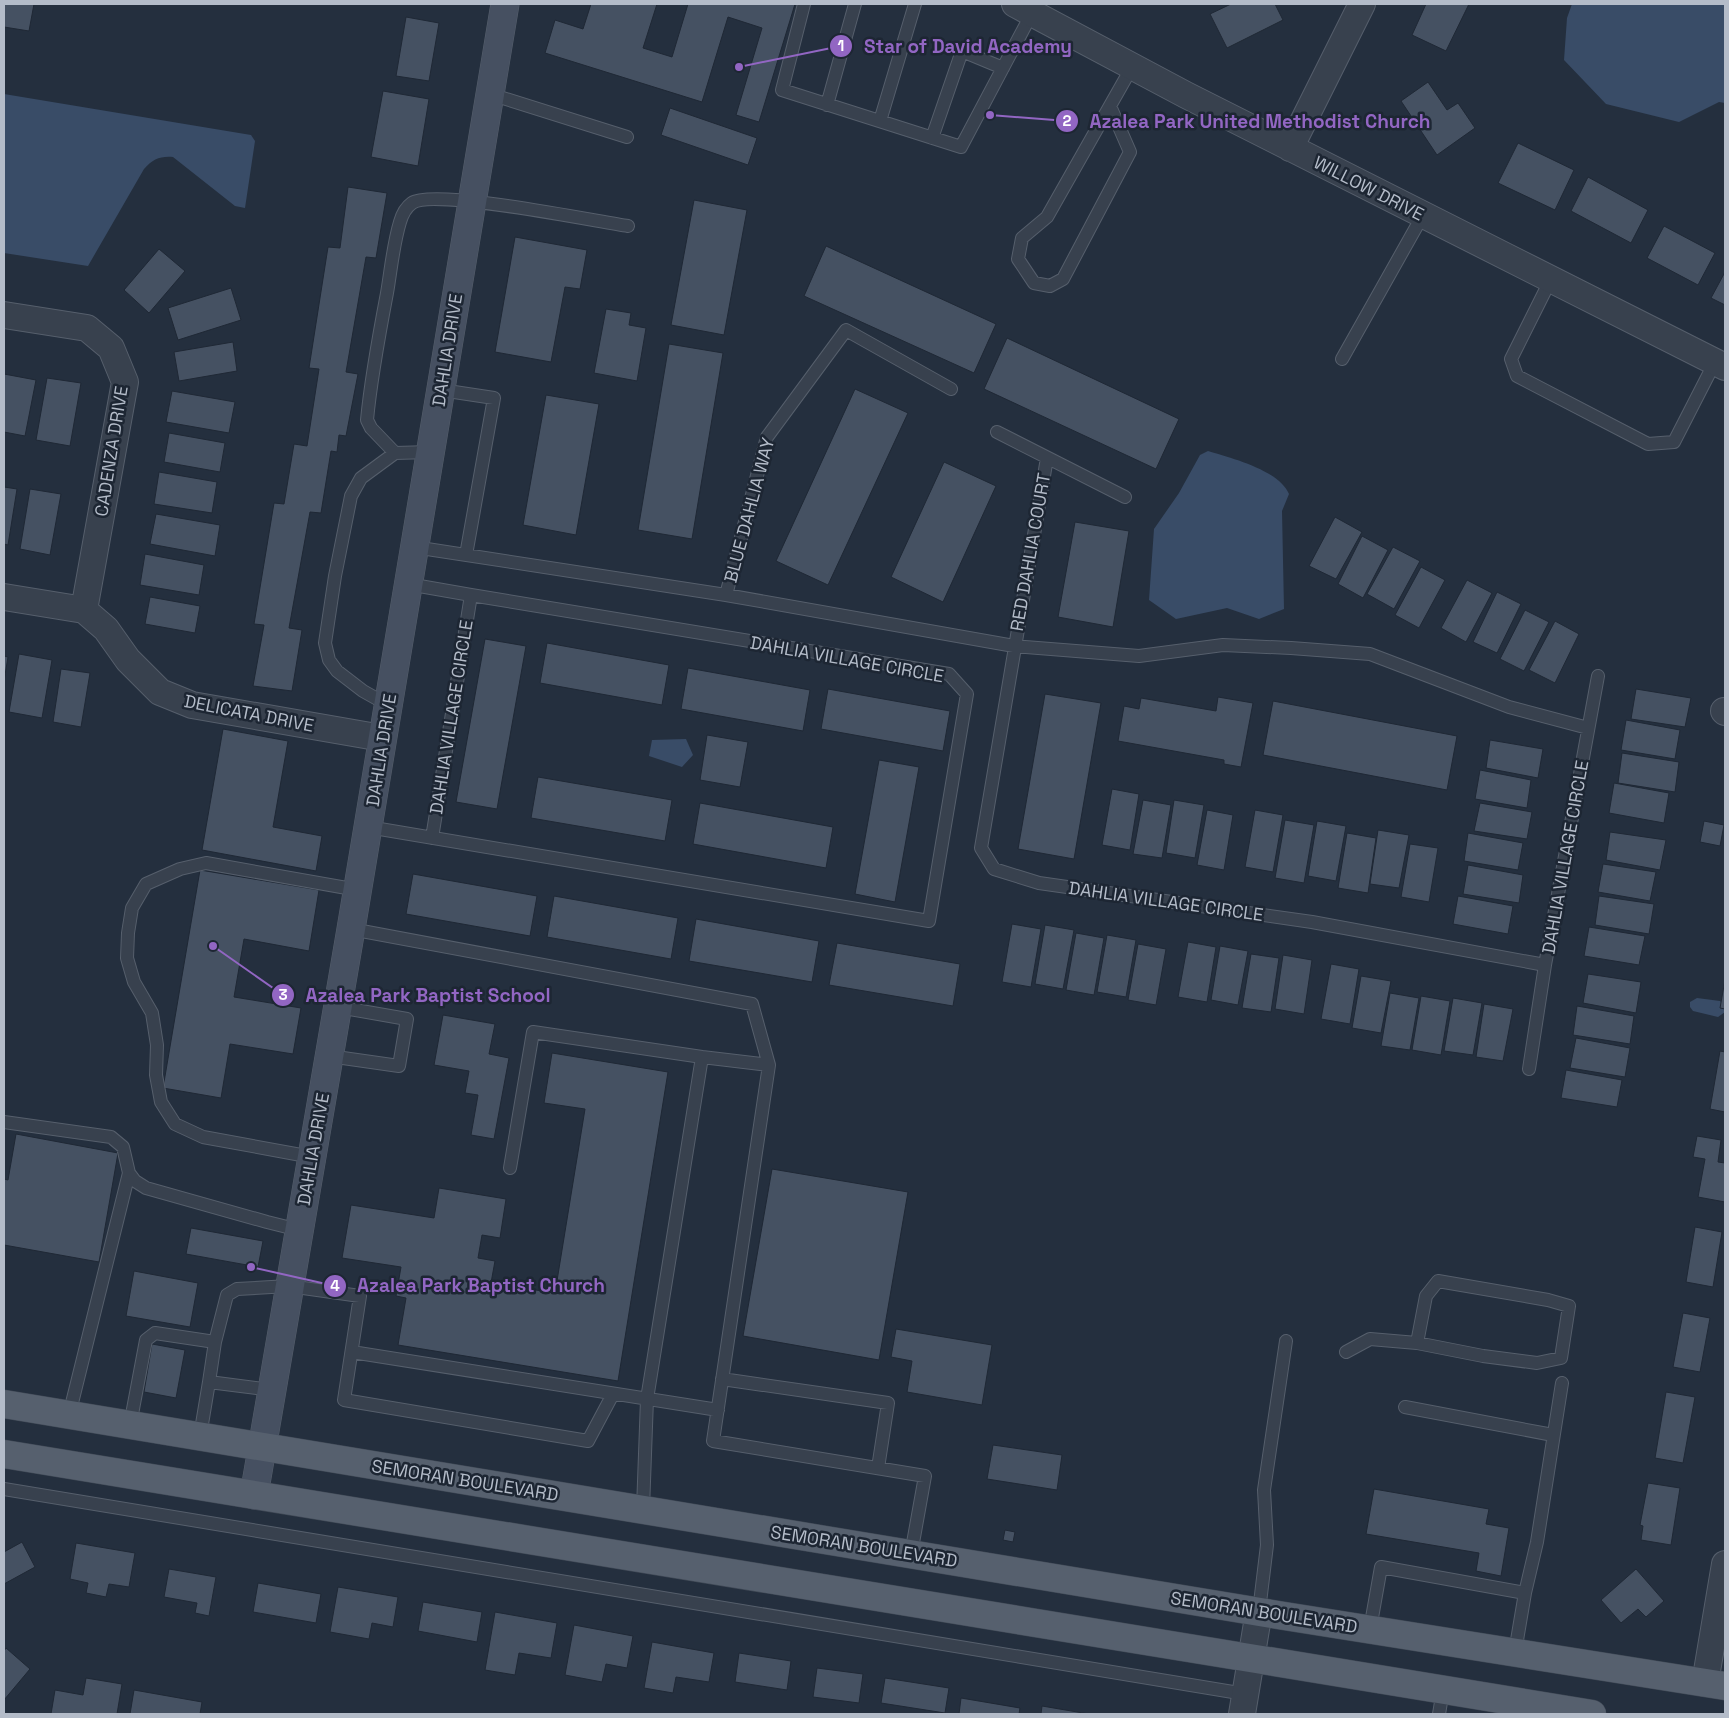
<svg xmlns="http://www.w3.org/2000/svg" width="1729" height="1718" font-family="'Space Grotesk',sans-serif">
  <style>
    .water { fill: #394c67 }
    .building { fill: #455162; stroke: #1f2835 }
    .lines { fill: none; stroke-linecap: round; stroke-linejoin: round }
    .lane-casing { stroke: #565f6c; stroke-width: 14 }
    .street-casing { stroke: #565f6c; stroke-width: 28 }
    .secondary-casing { stroke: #565f6c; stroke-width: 29 }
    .primary-casing { stroke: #414a57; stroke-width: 29 }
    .lane { stroke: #38414e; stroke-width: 12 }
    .street { stroke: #38414e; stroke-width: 26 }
    .secondary { stroke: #465061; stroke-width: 28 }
    .primary { stroke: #56606e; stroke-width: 28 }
    .labels { text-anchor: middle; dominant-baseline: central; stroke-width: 5; stroke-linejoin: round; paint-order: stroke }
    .street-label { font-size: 18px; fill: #b4bcc9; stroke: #1d2633 }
    .leader { fill: none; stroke: #9266c3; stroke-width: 2 }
    .callout-dot { fill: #9266c3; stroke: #1d2633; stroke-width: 2 }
    .mark-label { font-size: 15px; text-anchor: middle; font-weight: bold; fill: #fff }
    .callout-label { font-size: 19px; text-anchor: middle; font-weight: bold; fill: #9266c3; stroke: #1d2633; stroke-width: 5; stroke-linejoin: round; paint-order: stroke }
  </style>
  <rect width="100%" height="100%" fill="#242f3e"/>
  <!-- water -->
  <path class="water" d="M1572 4H1725V103L1719 102 1679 122 1606 104 1564 60 1567 18Z
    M4 94 251 135 255 141 245 208 235 206 173 157C160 156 153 159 144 169L88 266 4 253Z
    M1208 451C1231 458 1279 470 1289 494L1282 511 1284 609 1259 619 1227 608 1176 619 1149 600 1154 529 1179 493 1200 455Z
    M686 739 693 755 682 767 649 756 652 740Z
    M1697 998 1720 1001 1725 1006V1012L1718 1017 1693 1011 1690 1007V1002Z"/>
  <!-- building -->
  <path class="building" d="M4 4H34L29 31 4 27Z
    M591 4H657L643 48 672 57 688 4H795L759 122 736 115 762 28 728 17 702 102 545 53 555 20 583 29Z
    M1231 4H1275L1283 20 1227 48 1210 14Z
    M1426 4H1469L1446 51 1412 35Z
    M406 17 439 23 429 81 396 76Z
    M1428 82 1447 110 1458 103 1475 128 1437 155 1401 101Z
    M383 91 429 99 418 166 371 157Z
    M670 108 757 138 748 165 661 135Z
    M1518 143 1574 170 1555 210 1498 183Z
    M1588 177 1648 210 1631 243 1571 211Z
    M348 187 387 193 376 258 366 257 346 372 358 374 346 436 339 435 337 452 331 451 321 513 310 512 289 628 302 630 292 691 253 686 264 625 254 624 274 503 284 504 294 444 307 446 319 369 309 368 328 247 340 248Z
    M694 200 747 210 724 335 671 325Z
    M1664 226 1715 253 1698 285 1647 258Z
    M515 237 587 250 580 289 565 287 551 362 495 352Z
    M826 246 996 324 974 373 804 296Z
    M159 249 185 271 149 313 124 290Z
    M1725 272V305L1711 298Z
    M231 288 241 320 178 340 168 308Z
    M606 309 631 313 629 325 646 328 637 381 594 373Z
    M1007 338 1179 419 1156 469 984 389Z
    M233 342 237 371 179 381 174 352Z
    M669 344 723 353 692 539 638 530Z
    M4 374 36 380 25 436 4 432Z
    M47 378 81 383 70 446 36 440Z
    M855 389 908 413 828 585 776 561Z
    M172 391 235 402 229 433 166 422Z
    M546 395 599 404 576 535 523 525Z
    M169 433 225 443 220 472 164 462Z
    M944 462 996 486 943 602 891 577Z
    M159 472 217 482 212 513 154 504Z
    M4 487 17 489 8 545 4 544Z
    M30 489 61 494 50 555 20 549Z
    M156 514 220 525 215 556 150 544Z
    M1335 517 1362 532 1336 579 1309 566Z
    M1075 522 1129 531 1113 627 1058 617Z
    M1362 536 1388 550 1363 598 1338 584Z
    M1393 547 1420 561 1394 609 1367 594Z
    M145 554 204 565 199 595 140 585Z
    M1421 567 1445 580 1419 628 1395 615Z
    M1467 580 1492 593 1466 642 1441 628Z
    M1497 592 1521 604 1497 653 1473 642Z
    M150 597 200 606 195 633 145 624Z
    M1525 610 1549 622 1524 671 1500 659Z
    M1555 621 1579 634 1555 683 1529 670Z
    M485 639 526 646 497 809 456 802Z
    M547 643 669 665 662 705 540 683Z
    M19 654 52 660 42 718 9 712Z
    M4 656 8 657 4 681Z
    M688 668 810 690 803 731 681 709Z
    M61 669 90 673 81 727 53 722Z
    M828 689 950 711 943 751 821 729Z
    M1636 689 1691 698 1685 727 1631 719Z
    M1045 694 1101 703 1074 859 1018 849Z
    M1218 697 1253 703 1241 767 1224 764V760L1118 741 1124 706 1139 709 1141 698 1216 711Z
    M1273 701 1457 736 1447 790 1263 755Z
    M1626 720 1680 730 1675 759 1621 750Z
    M223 729 288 741 273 827 322 836 316 871 202 850Z
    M707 735 748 742 740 787 700 780Z
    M1490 740 1543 749 1538 778 1486 768Z
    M1622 753 1679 762 1675 792 1618 783Z
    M879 760 919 767 895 902 855 894Z
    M1480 770 1531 780 1527 808 1475 799Z
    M538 777 672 800 665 841 531 818Z
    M1614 783 1669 793 1664 823 1609 813Z
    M1112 789 1139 794 1130 850 1102 845Z
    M1143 800 1171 805 1162 858 1133 854Z
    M1174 800 1204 805 1195 858 1166 853Z
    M700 803 833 827 826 868 693 844Z
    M1480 803 1532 812 1527 839 1474 831Z
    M1207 810 1233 815 1224 870 1197 865Z
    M1255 810 1283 815 1273 872 1245 867Z
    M1285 820 1314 825 1304 883 1275 878Z
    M1317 821 1346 826 1336 881 1308 876Z
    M1704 821 1724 825 1720 846 1700 842Z
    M1378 830 1409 835 1399 888 1370 884Z
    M1610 832 1666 840 1660 870 1606 860Z
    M1347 833 1376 838 1368 893 1338 888Z
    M1468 833 1523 843 1518 870 1464 861Z
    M1410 844 1438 848 1429 902 1401 897Z
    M1603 864 1656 872 1650 901 1598 892Z
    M1468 865 1523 875 1519 903 1463 894Z
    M200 870 319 890 309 951 244 939 234 997 301 1008 293 1054 230 1044 221 1098 163 1088Z
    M413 874 537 896 530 936 406 914Z
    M554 896 678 918 671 959 547 937Z
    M1458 896 1513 906 1508 934 1453 924Z
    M1599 896 1654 904 1649 934 1595 925Z
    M696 919 819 941 812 982 689 961Z
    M1012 924 1041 929 1031 987 1002 982Z
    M1045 925 1074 930 1063 989 1035 984Z
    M1589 927 1645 936 1639 965 1584 956Z
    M1076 933 1104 938 1094 995 1066 990Z
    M1107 935 1136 940 1126 997 1097 992Z
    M1188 942 1216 947 1207 1002 1178 997Z
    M837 943 960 964 953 1006 829 985Z
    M1138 944 1166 949 1156 1005 1128 1000Z
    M1220 946 1248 951 1238 1005 1211 1000Z
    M1251 954 1279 958 1271 1012 1242 1008Z
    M1283 955 1312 960 1304 1014 1275 1009Z
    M1331 964 1359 969 1350 1024 1321 1019Z
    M1588 974 1641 982 1636 1013 1583 1003Z
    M1361 976 1391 981 1381 1033 1352 1028Z
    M1725 980V1009L1720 1008Z
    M1390 993 1419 998 1410 1050 1381 1046Z
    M1421 996 1450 1001 1441 1055 1412 1050Z
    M1453 998 1482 1003 1473 1055 1444 1051Z
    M1484 1004 1513 1009 1503 1061 1476 1057Z
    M1577 1006 1634 1016 1630 1044 1573 1035Z
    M443 1015 495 1024 489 1054 509 1058 494 1139 471 1135 478 1095 465 1093 469 1071 434 1065Z
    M1576 1038 1630 1048 1625 1077 1570 1068Z
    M1720 1051 1725 1052V1112L1710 1109Z
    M552 1053 668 1072 618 1381 398 1345 406 1298 396 1296 401 1267 342 1258 351 1205 434 1218 439 1188 506 1199 500 1238 482 1235 478 1258 495 1261 491 1283 555 1293 585 1109 544 1103Z
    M1566 1070 1622 1080 1617 1107 1561 1098Z
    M16 1134 118 1153 99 1262 4 1245V1179L8 1180Z
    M1697 1136 1721 1140 1718 1162 1725 1163V1202L1698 1197 1705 1159 1693 1157Z
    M772 1169 908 1192 879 1360 743 1336Z
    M1695 1227 1722 1232 1713 1287 1686 1282Z
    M191 1228 263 1241 258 1267 186 1254Z
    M134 1271 198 1283 190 1327 126 1316Z
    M1683 1313 1710 1318 1700 1372 1673 1367Z
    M896 1329 992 1345 982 1405 907 1392 912 1361 891 1357Z
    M152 1344 185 1350 176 1398 144 1392Z
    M1666 1392 1695 1397 1683 1463 1655 1458Z
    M993 1445 1062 1455 1057 1490 987 1479Z
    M1648 1483 1680 1488 1671 1545 1641 1540 1643 1526 1640 1525Z
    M1374 1489 1489 1509 1486 1524 1509 1528 1501 1576 1476 1571 1479 1553 1366 1534Z
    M1005 1530 1015 1532 1013 1542 1003 1540Z
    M22 1542 35 1567 4 1584V1552Z
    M76 1543 135 1553 129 1587 109 1584 106 1597 86 1593 88 1583 70 1579Z
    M169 1569 216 1577 209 1616 195 1613 197 1603 164 1597Z
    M1636 1569 1664 1601 1646 1617 1638 1609 1621 1623 1601 1600Z
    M258 1583 321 1594 316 1623 253 1612Z
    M338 1587 398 1597 393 1627 372 1623 369 1639 330 1632Z
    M423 1602 482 1612 477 1642 418 1631Z
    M495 1612 557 1623 551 1658 519 1653 515 1675 485 1670Z
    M574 1625 633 1636 627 1668 606 1664 602 1682 565 1675Z
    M652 1642 714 1653 709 1682 676 1677 673 1693 644 1688Z
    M6 1648 30 1669 4 1700V1651Z
    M739 1653 791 1661 787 1690 735 1682Z
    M817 1668 863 1674 859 1703 813 1697Z
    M86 1678 122 1684 117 1714H51L55 1690 83 1695Z
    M885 1678 949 1688 945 1713 881 1703Z
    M134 1690 202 1702 200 1714H130Z
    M961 1698 1020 1708 1019 1714H959Z
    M1042 1706 1089 1714H1041Z"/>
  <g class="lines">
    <defs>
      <path id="lane" d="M804 4 782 90 961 147 1032 13
        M490 94 627 137
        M827 105 855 4
        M1110 106 1130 152 1063 279 1050 286 1034 283 1018 259 1022 238 1047 217 1132 67
        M880 121 915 4
        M932 138 962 51 1003 68
        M1551 279 1511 359 1517 376 1648 444 1674 442 1715 362
        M1342 359 1423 215
        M441 390 494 398 466 555
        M997 432 1125 497
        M395 453 371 428 367 420C371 377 379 335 387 293 391 270 393 245 400 222 402 215 405 208 412 203 433 188 594 221 628 226
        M1047 458 981 848 994 869 1039 883 1312 922 1545 965
        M414 547 726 595 1014 646 1139 656 1223 645 1291 648 1370 654 1509 707 1588 728
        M726 595 767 437 846 330 951 389
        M388 705 363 691 337 671 329 660 325 643 335 576 351 496 361 478 395 453 430 452
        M368 827 929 921 967 694 949 674 471 595 408 584
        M432 838 471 595
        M351 929 752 1004 769 1065 713 1441 925 1476 911 1554
        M329 1056 399 1066 407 1019 338 1007
        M1529 1069 1545 965 1598 676
        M4 1122 111 1137 123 1147 129 1173 69 1415
        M312 1157 203 1137 175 1124 161 1102 156 1075 157 1045 152 1013 134 982 127 958 128 933 132 908 146 884 180 869 206 863 358 890
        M510 1168 533 1032 702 1057
        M129 1173 135 1181 146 1188 267 1222 299 1230
        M215 1342 209 1382 271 1390
        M352 1352 718 1410
        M1346 1352 1370 1339 1417 1343 1483 1356 1537 1363 1561 1358 1569 1306 1548 1300 1438 1281 1426 1296 1417 1343
        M722 1379 888 1403 878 1468
        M1405 1407 1553 1435
        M130 1425 146 1340 155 1333 215 1342 227 1295 237 1289 289 1286 360 1296 344 1400 588 1441 613 1394
        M200 1436 209 1382
        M4 1489 1245 1694
        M643 1509 647 1399 702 1057 769 1065
        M1259 1611 1267 1545 1264 1490 1286 1341
        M1370 1629 1381 1567 1525 1593 1537 1542 1562 1383
        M1515 1652 1525 1593
        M1439 1714 1443 1690"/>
      <path id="street" d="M1015 4 1186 95 1725 367
        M1290 148 1362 4
        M4 315 87 328 111 348 125 382 84 610
        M4 597 84 610 106 629 128 660 160 692 192 705 382 738
        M1724 711 1725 712
        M1705 1683 1725 1564
        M1242 1714 1259 1611"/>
      <path id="secondary" d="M254 1495 351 929 505 4"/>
      <path id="primary" d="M4 1404 1278 1615 1725 1686
        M4 1454 1592 1714"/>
    </defs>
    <!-- lane casing -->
    <use href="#lane" class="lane-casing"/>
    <!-- street casing -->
    <use href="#street" class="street-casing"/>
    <!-- secondary casing -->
    <use href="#secondary" class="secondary-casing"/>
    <!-- primary casing -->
    <use href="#primary" class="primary-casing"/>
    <!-- lane -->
    <use href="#lane" class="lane"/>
    <!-- street -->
    <use href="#street" class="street"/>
    <!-- secondary -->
    <use href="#secondary" class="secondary"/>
    <!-- primary -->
    <use href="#primary" class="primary"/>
  </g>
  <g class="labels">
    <!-- street labels -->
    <g class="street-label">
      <text transform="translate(1369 188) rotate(27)">WILLOW DRIVE</text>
      <text transform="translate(447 350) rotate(-81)">DAHLIA DRIVE</text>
      <text transform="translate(111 451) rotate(-81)">CADENZA DRIVE</text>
      <text transform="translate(749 510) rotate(-75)">BLUE DAHLIA WAY</text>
      <text transform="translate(1030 552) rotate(-80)">RED DAHLIA COURT</text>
      <text transform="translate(847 659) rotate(10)">DAHLIA VILLAGE CIRCLE</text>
      <text transform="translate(249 713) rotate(11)">DELICATA DRIVE</text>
      <text transform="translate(451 717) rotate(-81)">DAHLIA VILLAGE CIRCLE</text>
      <text transform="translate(381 750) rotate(-81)">DAHLIA DRIVE</text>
      <text transform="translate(1565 857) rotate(-80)">DAHLIA VILLAGE CIRCLE</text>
      <text transform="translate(1166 901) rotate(8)">DAHLIA VILLAGE CIRCLE</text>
      <text transform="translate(313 1149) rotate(-80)">DAHLIA DRIVE</text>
      <text transform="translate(465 1480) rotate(9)">SEMORAN BOULEVARD</text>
      <text transform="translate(864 1546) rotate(9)">SEMORAN BOULEVARD</text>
      <text transform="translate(1264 1612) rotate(9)">SEMORAN BOULEVARD</text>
    </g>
  </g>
  <!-- callouts -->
  <path class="leader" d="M739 67L841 46M990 115L1067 121M213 946L283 995M251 1267L335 1286"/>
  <g class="callout-dot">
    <circle cx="739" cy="67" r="5"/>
    <circle cx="990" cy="115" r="5"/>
    <circle cx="213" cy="946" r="5"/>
    <circle cx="251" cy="1267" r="5"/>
    <circle cx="841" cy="46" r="12"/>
    <circle cx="1067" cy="121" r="12"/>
    <circle cx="283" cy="995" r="12"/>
    <circle cx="335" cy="1286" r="12"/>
  </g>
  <g class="mark-label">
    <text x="841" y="51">1</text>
    <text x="1067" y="126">2</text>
    <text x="283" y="1000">3</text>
    <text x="335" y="1291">4</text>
  </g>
  <g class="callout-label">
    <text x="968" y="53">Star of David Academy</text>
    <text x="1260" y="128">Azalea Park United Methodist Church</text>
    <text x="428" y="1002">Azalea Park Baptist School</text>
    <text x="481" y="1292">Azalea Park Baptist Church</text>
  </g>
  <!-- border -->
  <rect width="1729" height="1718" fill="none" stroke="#b4bcc9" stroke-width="10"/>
</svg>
